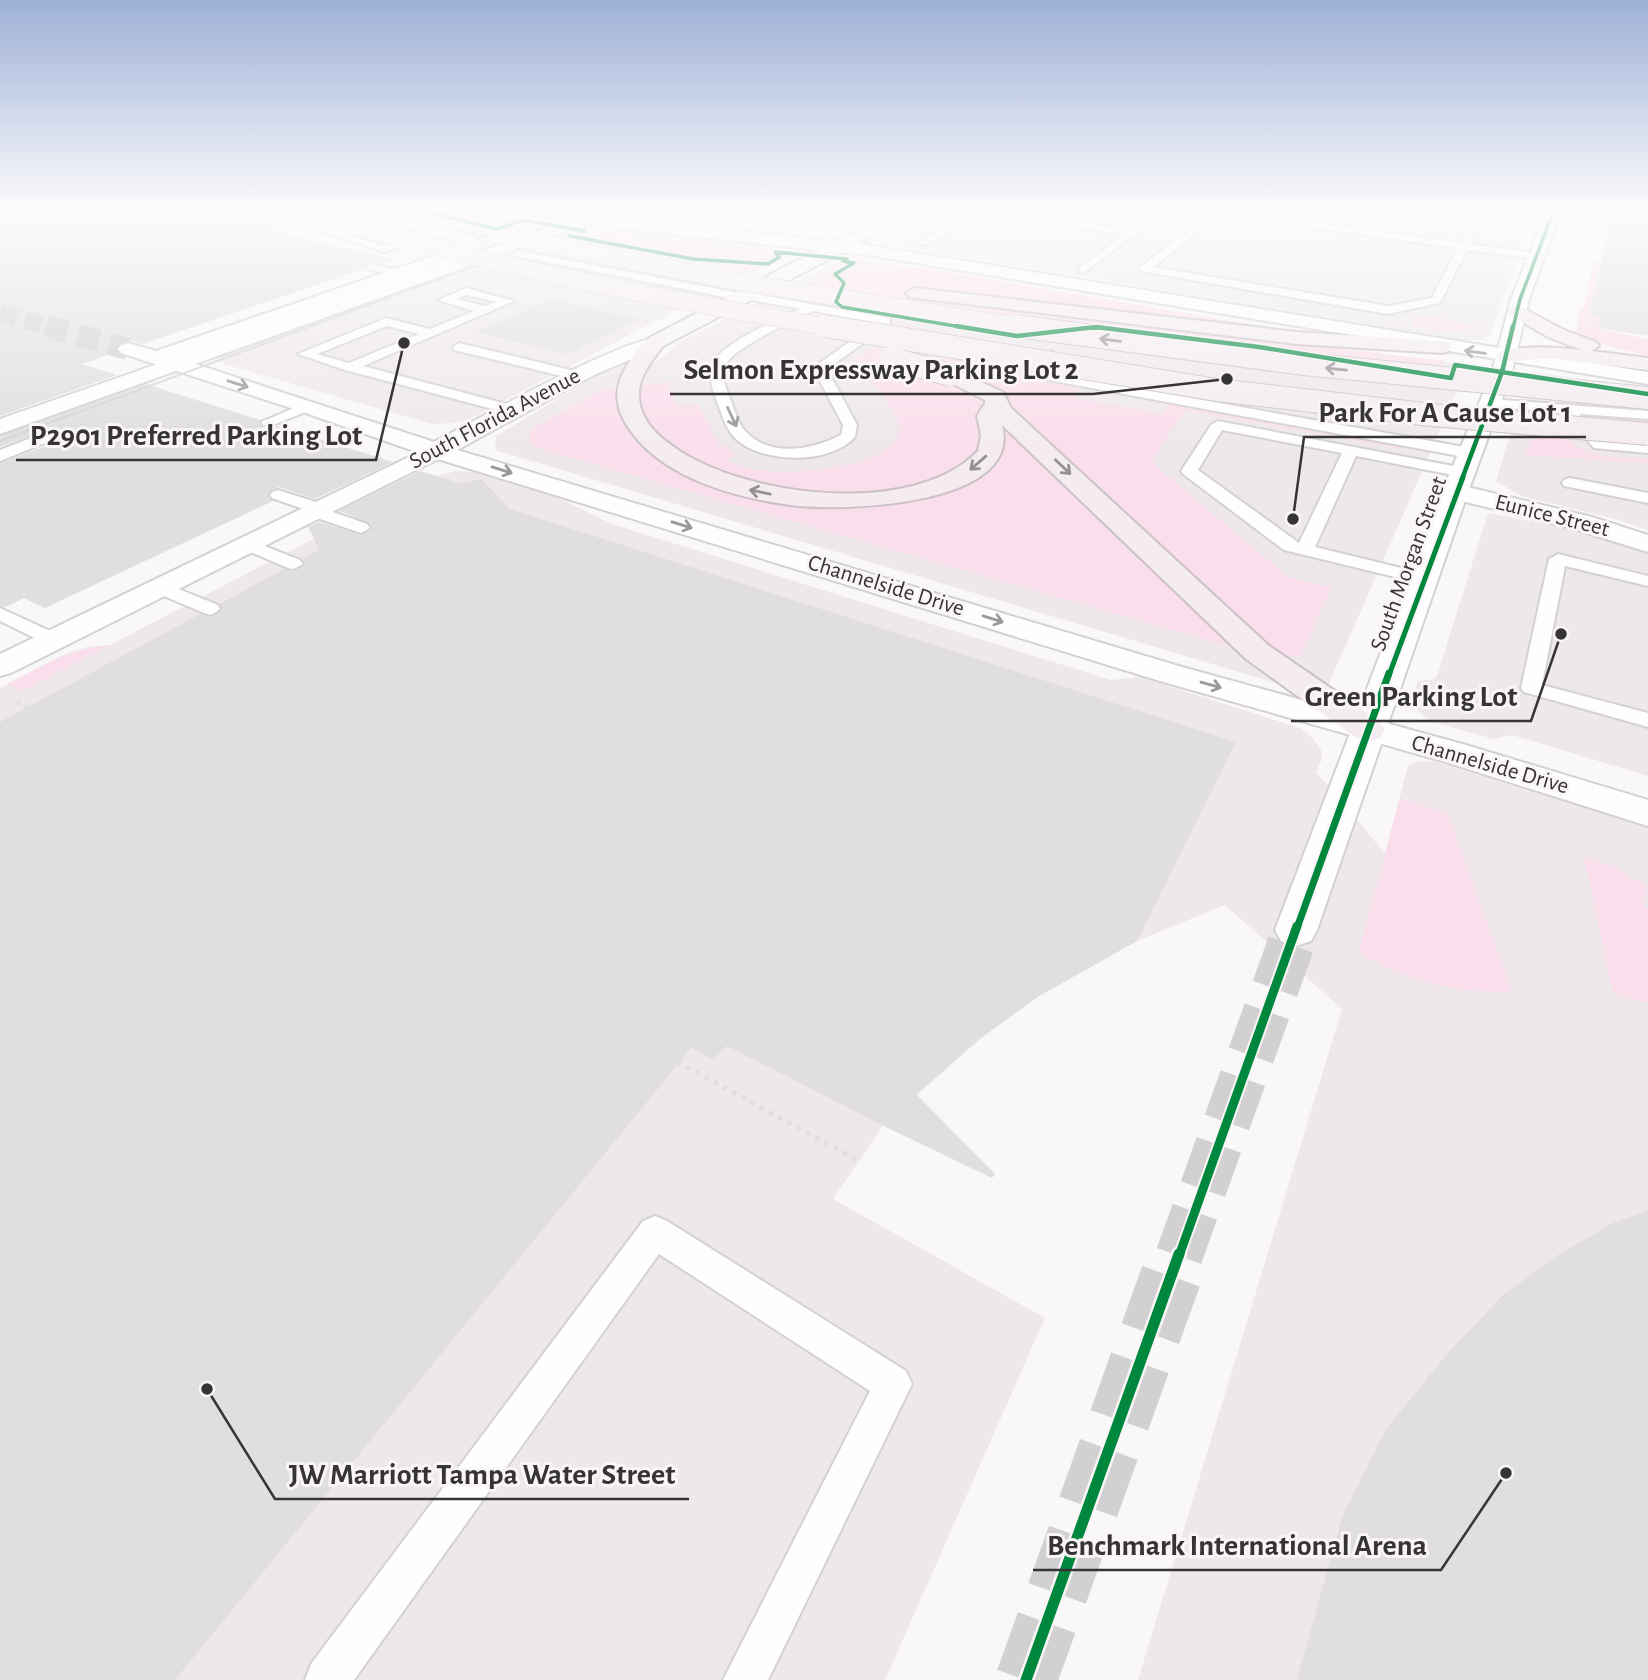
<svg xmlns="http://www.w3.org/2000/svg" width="1648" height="1680" font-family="'Alegreya Sans',sans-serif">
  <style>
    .built { fill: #eee8ea }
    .green { fill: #fadeeb }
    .building { fill: #e0dedf }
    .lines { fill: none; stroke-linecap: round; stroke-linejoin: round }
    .tertiary-tunnel-far1 { stroke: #d2d0d1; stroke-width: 47; stroke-dasharray: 47 24; stroke-linecap: butt }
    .tertiary-tunnel { stroke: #d2d0d1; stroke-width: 61; stroke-dasharray: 61 31; stroke-linecap: butt }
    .secondary-tunnel-far1 { stroke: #d2d0d1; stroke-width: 17; stroke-dasharray: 17 9; stroke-linecap: butt }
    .secondary-tunnel { stroke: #d2d0d1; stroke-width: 22; stroke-dasharray: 22 11; stroke-linecap: butt }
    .service-casing { stroke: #d3d1d2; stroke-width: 4 }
    .minor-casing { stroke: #d3d1d2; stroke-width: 4 }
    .tertiary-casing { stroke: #d3d1d2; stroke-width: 4 }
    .secondary-casing { stroke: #d3d1d2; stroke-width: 4 }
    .primary-casing { stroke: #cbc2c6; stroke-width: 4 }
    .motorway-casing { stroke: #cbc2c6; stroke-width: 4 }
    .path-far1 { stroke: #e0dede; stroke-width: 4.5; stroke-dasharray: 3.5 5; stroke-linecap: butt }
    .path { stroke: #e0dede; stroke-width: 5; stroke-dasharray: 4.5 6; stroke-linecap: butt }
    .service { fill: #fefefe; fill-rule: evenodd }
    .minor { fill: #fefefe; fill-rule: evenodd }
    .tertiary { fill: #fefefe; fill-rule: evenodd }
    .secondary { fill: #fefefe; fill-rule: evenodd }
    .primary { fill: #f8f4f5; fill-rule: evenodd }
    .motorway { fill: #f4ecf0; fill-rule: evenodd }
    .tram { stroke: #d5d4d4; stroke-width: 2 }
    .motorway-bridge-far1-casing { stroke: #cbc2c6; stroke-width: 18; stroke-linecap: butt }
    .motorway-bridge-casing { stroke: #cbc2c6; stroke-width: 24; stroke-linecap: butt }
    .motorway-bridge-far1 { stroke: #f4ecf0; stroke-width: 17 }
    .motorway-bridge { stroke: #f4ecf0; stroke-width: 22 }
    .cycleway-far5-casing { stroke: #faf6f7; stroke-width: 5 }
    .cycleway-far4-casing { stroke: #faf6f7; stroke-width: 7 }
    .cycleway-far3-casing { stroke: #faf6f7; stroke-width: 9 }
    .cycleway-far2-casing { stroke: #faf6f7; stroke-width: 11 }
    .cycleway-far1-casing { stroke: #faf6f7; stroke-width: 13 }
    .cycleway-casing { stroke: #faf6f7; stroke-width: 16 }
    .cycleway-far5 { stroke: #00873e; stroke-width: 3.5 }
    .cycleway-far4 { stroke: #00873e; stroke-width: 4.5 }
    .cycleway-far3 { stroke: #00873e; stroke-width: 5 }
    .cycleway-far2 { stroke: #00873e; stroke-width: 7 }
    .cycleway-far1 { stroke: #00873e; stroke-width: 9 }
    .cycleway { stroke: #00873e; stroke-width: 11 }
    .oneway { stroke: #959092 }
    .oneway2 { stroke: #9a999a }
    .labels { text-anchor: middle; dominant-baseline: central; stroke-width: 6; stroke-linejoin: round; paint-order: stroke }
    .far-street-label { font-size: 23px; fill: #363435; stroke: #faf6f7 }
    .leader { fill: none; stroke: #363435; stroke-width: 2.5 }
    .callout-dot { fill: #363435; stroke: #faf6f7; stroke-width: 2.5 }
    .callout-label { font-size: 30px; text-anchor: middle; font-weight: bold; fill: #363435; stroke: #faf6f7; stroke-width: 6; stroke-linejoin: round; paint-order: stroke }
  </style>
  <rect width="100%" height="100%" fill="#f9f7f8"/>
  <!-- built -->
  <path class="built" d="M688 210H886L832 234Z
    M934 210H1536L1490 335 1480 340H1463L903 247 886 241 885 237 889 233Z
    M577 225 757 246 775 250 783 257 780 261 640 329 468 420 454 423 432 424 225 364 215 358Z
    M843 258 937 270 1297 333 1300 344 1444 361 1467 369 1323 697 495 450 496 436 619 362 654 364 682 341Z
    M1534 372 1648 389V530L1619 520 1521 496 1496 481 1529 374Z
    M457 471 478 472 554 496 612 524 1111 680 1140 677 1300 728 1312 738 1321 749 1322 759 1316 772 1385 853 1408 766 1419 761 1437 762 1648 828V1680H1138L1342 1009 1225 905 1137 941 1039 996 981 1038 883 1126 833 1199 1045 1318 885 1680H0V688L67 653 88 647 110 645 432 477Z
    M1488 513 1580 531 1648 554V776L1512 735 1494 739 1440 724 1426 718 1415 708 1411 700 1418 681 1433 679 1437 676Z"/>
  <!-- green -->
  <path class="green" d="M381 210H469L514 219 470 234Z
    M658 210 736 224 740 226 731 228 640 218Z
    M594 231 764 250 771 256 748 270 570 238Z
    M849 260 937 270 1271 328 1265 340 1444 361 1438 381 1098 330 1018 338 830 306 827 294 800 289Z
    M1594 261 1600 262 1589 315 1600 316 1598 329 1648 339V356L1591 342 1571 332 1577 330 1579 310 1583 309Z
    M1417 315 1471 324 1468 329 1449 332 1410 326Z
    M903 325 1033 347 1019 369 1023 376 1080 389 1074 398 1164 414 1168 404 1404 446 1403 449 1185 410 1151 462 1288 577 1331 588 1300 657 1221 644 531 446 530 434 537 426 601 390 669 382 676 405 698 404 719 444 737 454 726 461C740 466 754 470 768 471 796 474 915 467 897 419 891 405 872 384 862 371L836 373Z
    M1544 416C1553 424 1562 435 1572 443 1592 459 1623 458 1648 459V463L1523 455Z
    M110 645 22 691 7 684C41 667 71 648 110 645Z
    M1400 798 1448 814 1512 991C1456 994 1406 982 1359 952Z
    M1584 857 1614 867 1648 887 1643 905 1648 908V1003L1613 993Z"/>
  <!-- building -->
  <path class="building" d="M0 210H234L291 236 393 259 380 263 370 262 363 266 364 269 142 344 129 340 120 342 115 349 117 352 82 364 117 375 0 416Z
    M1611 220 1648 224V336L1598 328 1600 316 1589 315Z
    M551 300 641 319 568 354 475 332Z
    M146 384 260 420 259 423 263 428 278 426 393 462 315 499 279 487 271 490 268 496 273 501 45 608 24 598 5 607 0 606V463L46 446 66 444 75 439 71 432 57 429 35 434 0 447V436Z
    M420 471 462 484 481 479 510 509 1236 742 1137 941 1039 996 981 1038 916 1094 995 1174 992 1178 892 1130 727 1046 713 1060 691 1048 175 1680H0V722L200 614 212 617 223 610 220 604 284 569 294 572 304 566 303 559 319 550 308 527 319 522 360 535 371 530 372 526 368 522 339 511Z
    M1648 1211V1680H1297L1342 1517 1386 1429 1447 1354 1504 1294 1561 1253 1613 1223Z"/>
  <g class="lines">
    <!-- tertiary-tunnel-far1 -->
    <path class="tertiary-tunnel-far1" d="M1179 1256 1296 930"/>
    <!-- tertiary-tunnel -->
    <path class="tertiary-tunnel" d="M1026 1680 1179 1254"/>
    <!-- secondary-tunnel-far1 -->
    <path class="secondary-tunnel-far1" d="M0 313 52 328"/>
    <!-- secondary-tunnel -->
    <path class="secondary-tunnel" d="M46 326 128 349"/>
    <defs>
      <path id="service" d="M272 210 384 246 435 228 444 230 384 252 260 211Z
        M975 210H987L926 245 917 243Z
        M1197 210H1223L1461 243 1473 219 1422 210 1479 214 1484 217 1470 244 1535 253 1540 256 1535 259 1467 250 1440 303 1388 314 1140 271V267L1210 214ZM1220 215 1458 248 1432 298 1388 306 1153 267Z
        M1611 210H1636L1642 213 1637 216Z
        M1152 214 1160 216 1083 273 1079 272V268L1124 235 1025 218 1030 215 1130 230Z
        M498 247 739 293 744 292 890 318V324L827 369 857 425 855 437C830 465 761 464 735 438 725 428 721 412 716 399 712 388 707 374 713 363 726 340 776 321 800 309L745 299 740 300 494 252 493 250ZM813 311 876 323 813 368 843 425 841 435C812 450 770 458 745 431 738 423 735 411 731 401 727 391 720 376 725 365 734 347 794 321 813 311Z
        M371 264 422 276 424 278 418 281 367 269 366 267Z
        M466 288 514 301 363 366 518 407V413H508L345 370 298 354 386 318 430 329 474 311 438 300ZM467 295 496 302 485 306 456 299ZM387 326 419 334 349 363 317 354Z
        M459 343 583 373 585 376 578 380 454 350 453 347Z
        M1051 351 1057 355 1046 372 1470 448 1478 453 1470 458 1032 377C1030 370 1043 353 1051 351Z
        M1490 399 1648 411V419L1579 414 1603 441 1648 443V453L1594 448 1567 418 1566 413 1485 406V400Z
        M308 402 313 403V409L273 425H263L261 422Z
        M1218 421 1469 469 1471 472 1469 475 1463 477 1356 456 1315 547 1430 575 1433 579 1430 583 1424 584 1284 550 1183 474 1181 471 1211 425ZM1222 430 1342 453 1299 543 1198 470Z
        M57 432 70 435 72 438 65 442 45 443 0 461V450L36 436Z
        M1570 478 1648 493V503L1564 486 1562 483 1564 480Z
        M278 490 325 505 327 510 367 524 370 528 361 533 308 515 306 510 272 498 270 495 272 492Z
        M247 539 300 560 303 564 294 569 288 568 241 548 238 544Z
        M1558 554 1648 576V586L1565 566 1542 685 1648 713V727L1524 692 1521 688 1549 559Z
        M159 581 218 605 220 609 211 615 204 613 152 591 150 587 152 583Z
        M0 608 61 636 64 640 61 644H47L0 621Z
        M655 1216 667 1221 906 1371 912 1384 768 1680H723L870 1391 659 1254 354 1680H305L311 1664 643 1221Z"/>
      <path id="minor" d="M436 444 444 446 448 451 444 456 11 673 0 676V654Z
        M1455 484 1592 517 1648 535V552L1574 529 1446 497 1442 492 1446 487Z"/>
      <path id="tertiary" d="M598 210H619L617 213 0 434V419Z
        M1547 210H1561L1529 299 1512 372 1468 492 1317 930 1311 941 1296 946 1281 941 1275 930 1442 492 1492 372 1511 299Z"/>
      <path id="secondary" d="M361 210H384L474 236 483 245 475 253 177 358 434 442C469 424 635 331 663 338L666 342 663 346 596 374 457 450 1182 667 1466 745 1648 800V826L1442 761 1160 681 428 456 300 411 121 353 118 349 121 345 128 343 156 351 465 245 363 213Z
        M521 210H554L867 245 1648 372V384L867 255 612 228 528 214Z"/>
      <path id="primary" d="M904 210H923L663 346H649L646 342 649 338 813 252Z"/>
      <path id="motorway" d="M395 210H420L502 231 504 234 496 239 397 213Z
        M915 288 1297 332 1442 341 1449 343 1452 347 1449 351 1442 353 1297 344 909 297 906 293Z
        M1517 305 1562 329 1596 342 1599 346 1592 351 1648 358V370L1548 358 1507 362 1500 360 1497 356 1500 352C1527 345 1554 347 1581 350L1548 337 1510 315 1508 311 1510 307Z
        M656 336 663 338 666 342C655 358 640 372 639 393 638 416 654 433 671 445 741 497 913 519 978 451L981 435 977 416 985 403V400L943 379 939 375 943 371H957L1003 392 1011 408 1268 645 1380 722 1385 730 1380 738 1368 741 1356 738 1246 659 1002 425C1024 507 838 512 790 505 737 498 667 479 633 434 621 419 613 400 620 380 626 365 640 340 656 336Z"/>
    </defs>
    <!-- service casing -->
    <use href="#service" class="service-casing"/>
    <!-- minor casing -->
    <use href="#minor" class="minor-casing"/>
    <!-- tertiary casing -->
    <use href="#tertiary" class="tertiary-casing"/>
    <!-- secondary casing -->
    <use href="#secondary" class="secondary-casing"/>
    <!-- primary casing -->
    <use href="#primary" class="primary-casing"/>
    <!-- motorway casing -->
    <use href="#motorway" class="motorway-casing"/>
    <!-- path-far1 -->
    <path class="path-far1" d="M17 702 432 928"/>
    <!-- path -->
    <path class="path" d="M428 926 859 1161"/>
    <!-- service -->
    <use href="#service" class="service"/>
    <!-- minor -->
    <use href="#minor" class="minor"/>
    <!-- tertiary -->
    <use href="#tertiary" class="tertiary"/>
    <!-- secondary -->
    <use href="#secondary" class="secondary"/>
    <!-- primary -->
    <use href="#primary" class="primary"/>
    <!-- motorway -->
    <use href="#motorway" class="motorway"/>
    <!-- tram -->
    <path class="tram" d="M0 441 627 210"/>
    <defs>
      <path id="motorway-bridge-far1" d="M300 210C476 263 654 298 835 328
        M496 234 728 280 1028 328"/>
      <path id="motorway-bridge" d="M825 326 1217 390 1432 415 1648 434
        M1016 326 1304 364 1648 398
        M890 358 950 375"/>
    </defs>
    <!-- motorway-bridge-far1 casing -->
    <use href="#motorway-bridge-far1" class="motorway-bridge-far1-casing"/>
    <!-- motorway-bridge casing -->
    <use href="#motorway-bridge" class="motorway-bridge-casing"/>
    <!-- motorway-bridge-far1 -->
    <use href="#motorway-bridge-far1" class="motorway-bridge-far1"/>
    <!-- motorway-bridge -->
    <use href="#motorway-bridge" class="motorway-bridge"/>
    <defs>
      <path id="cycleway-far5" d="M418 210 497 229 524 220 584 231
        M570 236 693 259 768 264 779 257 775 252 847 259 843 261 854 263 835 274 844 283 836 302 842 307 967 328
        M1090 328H1102
        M1513 328 1520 299 1554 210"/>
      <path id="cycleway-far4" d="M956 326 1017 336 1096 327 1259 347 1451 378 1455 365 1648 394
        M1462 479 1502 372 1513 326"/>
      <path id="cycleway-far3" d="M1389 675 1463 477"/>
      <path id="cycleway-far2" d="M1297 928 1389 673"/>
      <path id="cycleway-far1" d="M1179 1256 1297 926"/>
      <path id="cycleway" d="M1026 1680 1179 1254"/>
    </defs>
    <!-- cycleway-far5 casing -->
    <use href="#cycleway-far5" class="cycleway-far5-casing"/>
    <!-- cycleway-far4 casing -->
    <use href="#cycleway-far4" class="cycleway-far4-casing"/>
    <!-- cycleway-far3 casing -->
    <use href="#cycleway-far3" class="cycleway-far3-casing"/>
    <!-- cycleway-far2 casing -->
    <use href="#cycleway-far2" class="cycleway-far2-casing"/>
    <!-- cycleway-far1 casing -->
    <use href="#cycleway-far1" class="cycleway-far1-casing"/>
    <!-- cycleway casing -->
    <use href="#cycleway" class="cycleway-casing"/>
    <!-- cycleway-far5 -->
    <use href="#cycleway-far5" class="cycleway-far5"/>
    <!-- cycleway-far4 -->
    <use href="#cycleway-far4" class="cycleway-far4"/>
    <!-- cycleway-far3 -->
    <use href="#cycleway-far3" class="cycleway-far3"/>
    <!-- cycleway-far2 -->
    <use href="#cycleway-far2" class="cycleway-far2"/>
    <!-- cycleway-far1 -->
    <use href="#cycleway-far1" class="cycleway-far1"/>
    <!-- cycleway -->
    <use href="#cycleway" class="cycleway"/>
  </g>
  <!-- one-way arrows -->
  <defs><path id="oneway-shaft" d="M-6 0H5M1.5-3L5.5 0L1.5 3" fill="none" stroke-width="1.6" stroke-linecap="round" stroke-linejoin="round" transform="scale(1.75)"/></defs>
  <g class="oneway">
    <use href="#oneway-shaft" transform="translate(1110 340) rotate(-172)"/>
    <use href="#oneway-shaft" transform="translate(1336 369) rotate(-174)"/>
    <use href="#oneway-shaft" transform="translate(978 463) rotate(139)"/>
    <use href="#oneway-shaft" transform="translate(1063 467) rotate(44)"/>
    <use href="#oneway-shaft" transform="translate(760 492) rotate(-168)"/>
  </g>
  <g class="oneway2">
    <use href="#oneway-shaft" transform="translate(1475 352) rotate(-172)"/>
    <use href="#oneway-shaft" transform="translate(238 384) rotate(17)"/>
    <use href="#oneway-shaft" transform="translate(732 417) rotate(65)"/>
    <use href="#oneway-shaft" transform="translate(502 470) rotate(17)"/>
    <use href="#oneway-shaft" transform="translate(682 525) rotate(17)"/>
    <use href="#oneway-shaft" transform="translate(993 619) rotate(17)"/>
    <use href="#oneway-shaft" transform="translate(1211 685) rotate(16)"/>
  </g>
  <!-- sky -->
  <linearGradient id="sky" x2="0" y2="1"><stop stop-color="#9db0d6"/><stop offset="0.47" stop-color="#fcfbfc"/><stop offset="1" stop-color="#fcfbfc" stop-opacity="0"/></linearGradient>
  <rect width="1648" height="445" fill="url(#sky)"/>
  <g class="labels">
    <!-- far-street labels -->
    <g class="far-street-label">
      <text transform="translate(495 419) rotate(-28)">South Florida Avenue</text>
      <text transform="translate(1552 516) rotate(14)">Eunice Street</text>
      <text transform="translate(1409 564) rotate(-70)">South Morgan Street</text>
      <text transform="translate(886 586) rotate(17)">Channelside Drive</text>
      <text transform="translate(1490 765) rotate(16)">Channelside Drive</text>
    </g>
  </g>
  <!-- callouts -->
  <path class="leader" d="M1227 379L1093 394H670M1293 519L1304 437H1586M404 343L376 460H16M1561 634L1531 721H1291M207 1389L275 1499H689M1506 1473L1441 1570H1033"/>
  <g class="callout-dot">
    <circle cx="1227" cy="379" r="7"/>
    <circle cx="1293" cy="519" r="7"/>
    <circle cx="404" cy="343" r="7"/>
    <circle cx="1561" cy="634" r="7"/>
    <circle cx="207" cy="1389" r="7"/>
    <circle cx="1506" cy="1473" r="7"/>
  </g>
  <g class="callout-label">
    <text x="881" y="379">Selmon Expressway Parking Lot 2</text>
    <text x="1445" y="422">Park For A Cause Lot 1</text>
    <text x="196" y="445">P2901 Preferred Parking Lot</text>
    <text x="1411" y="706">Green Parking Lot</text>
    <text x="482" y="1484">JW Marriott Tampa Water Street</text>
    <text x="1237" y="1555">Benchmark International Arena</text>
  </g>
</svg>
